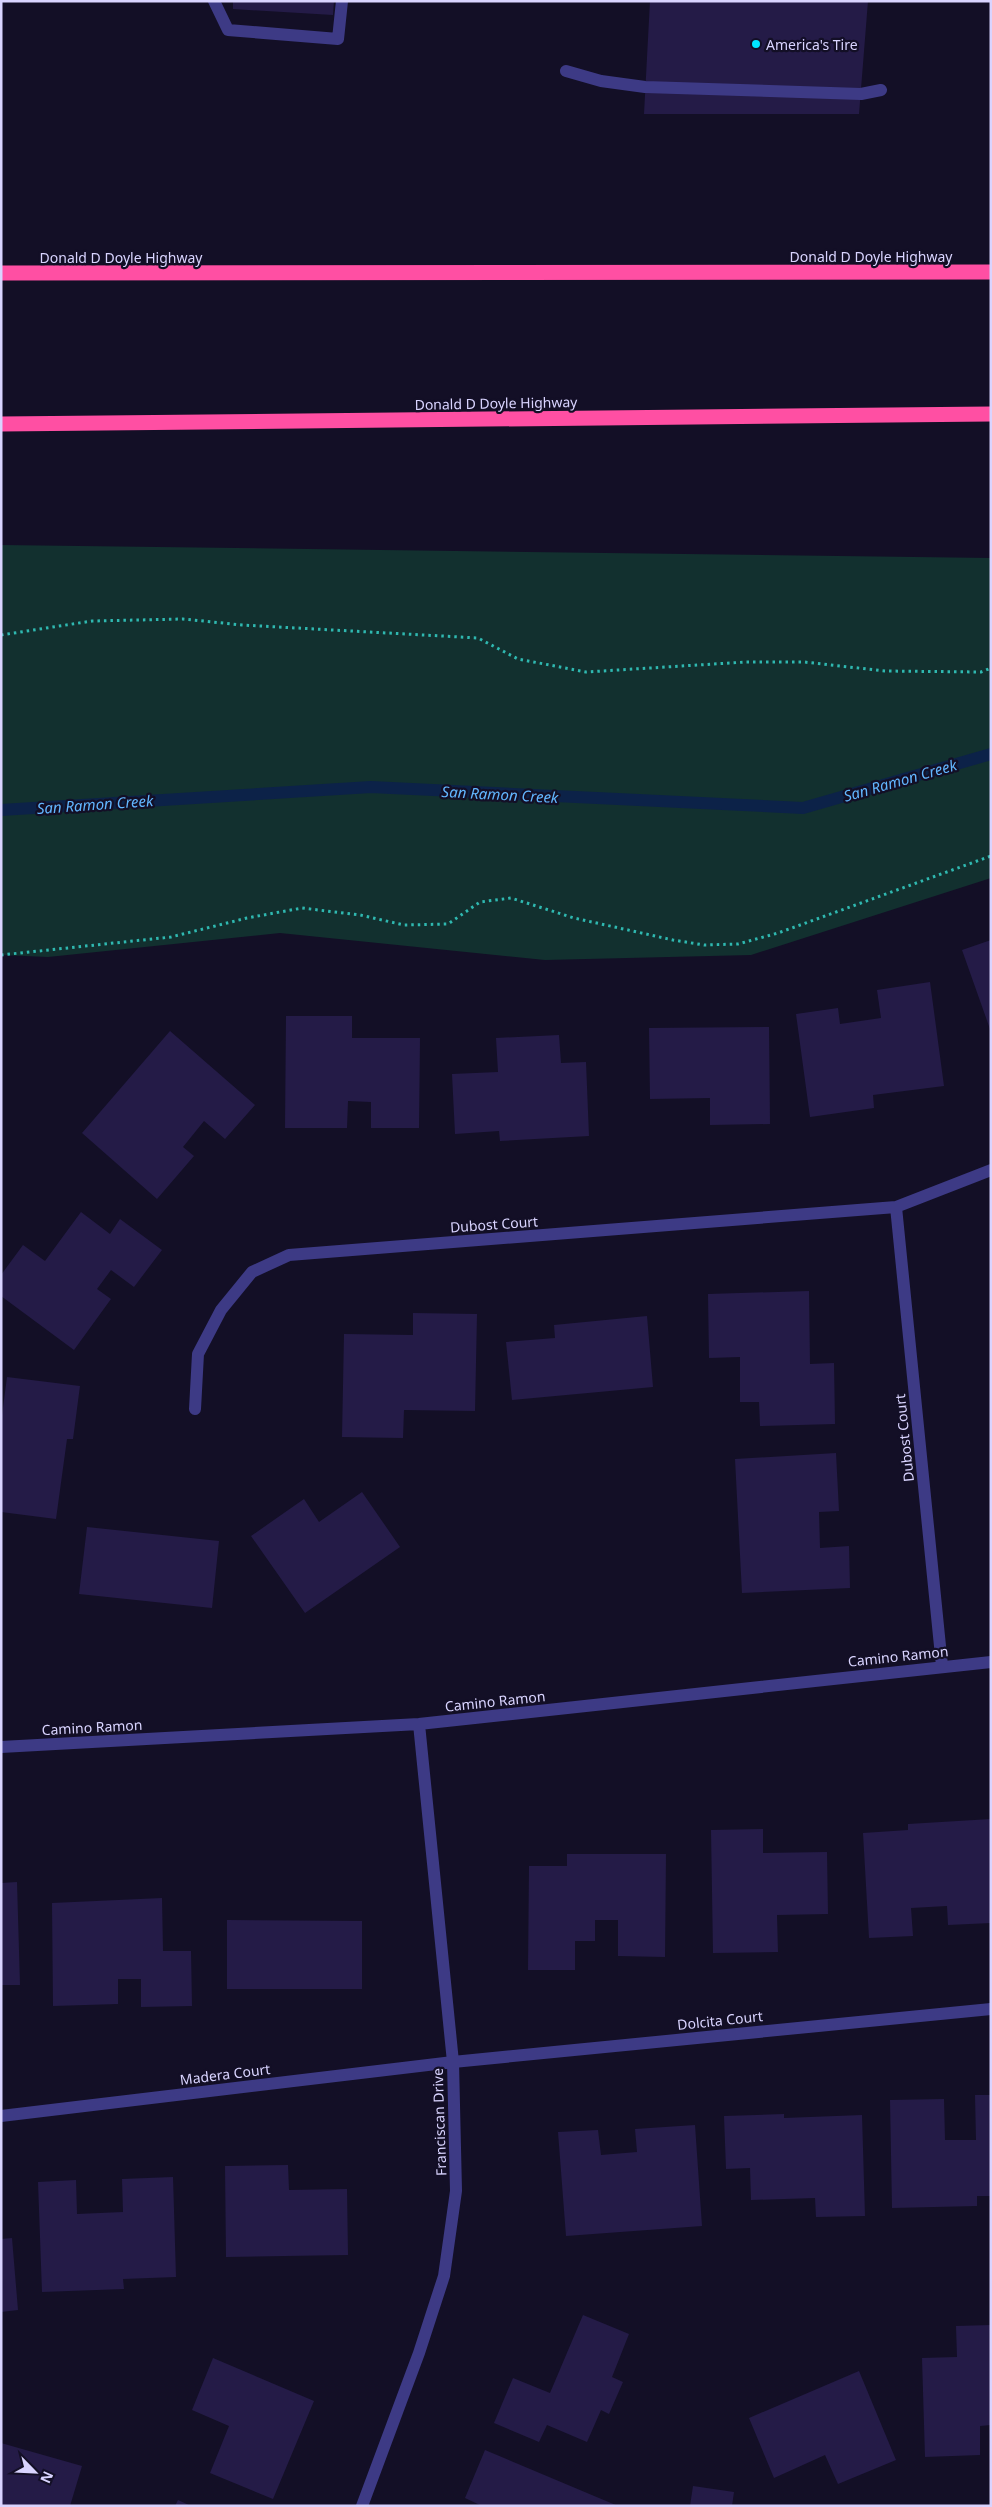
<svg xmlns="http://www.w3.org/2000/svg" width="992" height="2507" font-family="'Noto Sans',sans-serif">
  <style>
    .green { fill: #12302f }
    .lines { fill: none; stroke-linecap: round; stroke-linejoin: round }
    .stream { stroke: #0c2248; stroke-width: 12 }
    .building { fill: #241b47 }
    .path { stroke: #2fb8b0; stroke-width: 3; stroke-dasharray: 2.5 4; stroke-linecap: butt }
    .minor { stroke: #3d3a85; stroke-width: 12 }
    .highway { stroke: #ff4fa3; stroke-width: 15 }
    .poi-dot { fill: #00e5ff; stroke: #130f26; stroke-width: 2 }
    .labels { text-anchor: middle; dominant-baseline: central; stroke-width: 4.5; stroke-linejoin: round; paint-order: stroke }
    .poi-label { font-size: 14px; fill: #d9d4ff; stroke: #130f26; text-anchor: start }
    .street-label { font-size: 14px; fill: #d9d4ff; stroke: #130f26 }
    .water-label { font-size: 15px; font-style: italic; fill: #62b6ff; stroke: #130f26 }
  </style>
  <rect width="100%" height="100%" fill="#130f26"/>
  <!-- green -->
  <path class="green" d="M1 545 991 558V878L751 955 545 960 280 933 48 957 1 955Z"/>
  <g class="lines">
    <!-- stream -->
    <path class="stream" d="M1 810 371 787 803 808 991 754"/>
  </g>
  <!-- building -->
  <path class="building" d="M233 1H334L333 15 233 9Z
    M650 1H868L859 114H644Z
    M991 940V1029H990L962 950Z
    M930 982 944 1086 873 1095 874 1108 810 1117 796 1014 838 1008 840 1024 881 1018 877 990Z
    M286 1016H352V1038H420L419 1128H371V1102L348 1101 347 1128H285Z
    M769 1027 770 1124 710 1125V1098L650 1099 649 1028Z
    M170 1031 255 1105 225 1139 204 1121 183 1147 194 1156 157 1199 82 1133Z
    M559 1035 561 1063 586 1062 589 1136 500 1141 499 1131 455 1134 452 1074 498 1072 496 1038Z
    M81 1212 110 1234 120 1219 162 1250 134 1287 111 1270 97 1289 111 1299 74 1350 1 1296V1275L23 1245 45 1261Z
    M809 1291 810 1364 834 1363 835 1424 760 1426 759 1402H740V1357L709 1358 708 1294Z
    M413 1313 477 1314 475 1411 404 1410 403 1438 342 1437 344 1334 413 1335Z
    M647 1316 653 1387 512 1400 506 1342 555 1338 554 1325Z
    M7 1377 80 1386 73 1439H67L56 1519 1 1512V1423Z
    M836 1453 839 1511 819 1512 820 1548 849 1546 850 1588 742 1593 735 1459Z
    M362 1492 400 1547 305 1613 251 1536 304 1499 319 1522Z
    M87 1527 219 1541 212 1608 79 1594Z
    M991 1819V1923L948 1925 947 1906 911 1908 913 1936 869 1938 863 1833 908 1830V1824Z
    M763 1829V1853L827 1852 828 1914 777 1915 778 1952 713 1953 711 1830Z
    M567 1854H666L665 1957 618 1956V1920H595V1941H575V1970H528L529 1866H567Z
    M17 1882 20 1985H1V1883Z
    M162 1898 163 1951H191L192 2006 141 2007V1979H118V2004L53 2006 52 1903Z
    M227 1920 362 1921V1989H227Z
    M975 2095H991V2196H977V2206L892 2208 890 2100 944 2099 945 2140H976Z
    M784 2114V2118L862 2115 865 2216 816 2217 815 2198 751 2200 750 2168 726 2169 724 2116Z
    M695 2125 702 2226 566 2236 558 2132 598 2130 601 2155 637 2152 635 2129Z
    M288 2165 289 2190 347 2189 348 2255 226 2257 225 2166Z
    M173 2177 176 2277 123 2279 124 2289 42 2292 38 2182 76 2180 77 2214 123 2212 122 2179Z
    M12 2238 18 2310 1 2312V2239Z
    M583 2315 629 2334 612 2377 623 2382 609 2414 601 2410 587 2442 547 2425 539 2442 494 2423 513 2378 550 2393Z
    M991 2325V2425L980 2426V2455L925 2457 922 2358 957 2357 956 2326Z
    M213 2358 314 2401 273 2499 210 2473 229 2426 192 2410Z
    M859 2371 896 2460 838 2484 825 2455 774 2478 749 2418Z
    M1 2443 82 2466 70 2506H1Z
    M485 2450 618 2506H482L465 2498Z
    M693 2486 734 2492 732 2506H690Z
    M178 2500 191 2506H175Z"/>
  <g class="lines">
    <!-- path -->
    <path class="path" d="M1 635 92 621 183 619 242 625 478 638 518 659 586 672 746 662H804L885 671 981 672 991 668
      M1 955 171 937 247 918 302 908 360 915 404 925 448 924 480 902 511 898 574 918 673 940 704 945 738 944 778 933 991 856"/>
    <!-- minor -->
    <path class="minor" d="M214 1 228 30 338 39 342 1
      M566 71 601 81 645 87 861 94 881 90
      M896 1207 942 1666
      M195 1409 198 1354 221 1310 252 1272 289 1255 896 1207 991 1170
      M1 1747 419 1724 991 1662
      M1 2116 453 2062 991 2009
      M362 2506 419 2353 444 2276 456 2191 453 2062 419 1724"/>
    <!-- highway -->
    <path class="highway" d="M1 273 991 272
      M1 424 991 414"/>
  </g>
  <!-- markers -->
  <circle class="poi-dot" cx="756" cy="44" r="5"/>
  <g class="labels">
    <!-- poi labels -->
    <g class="poi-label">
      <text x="766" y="44">America's Tire</text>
    </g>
    <!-- street labels -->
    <g class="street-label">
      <text x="871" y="256">Donald D Doyle Highway</text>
      <text x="121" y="257">Donald D Doyle Highway</text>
      <text transform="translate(496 403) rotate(-1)">Donald D Doyle Highway</text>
      <text transform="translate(494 1224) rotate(-4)">Dubost Court</text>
      <text transform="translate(904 1438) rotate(-96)">Dubost Court</text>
      <text transform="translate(898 1656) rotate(-6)">Camino Ramon</text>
      <text transform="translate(495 1701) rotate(-6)">Camino Ramon</text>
      <text transform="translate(92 1727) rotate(-3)">Camino Ramon</text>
      <text transform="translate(720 2020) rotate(-6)">Dolcita Court</text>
      <text transform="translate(225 2074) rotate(-7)">Madera Court</text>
      <text transform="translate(439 2122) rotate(-92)">Franciscan Drive</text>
    </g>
    <!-- water labels -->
    <g class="water-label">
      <text transform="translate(900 780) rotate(-16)">San Ramon Creek</text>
      <text transform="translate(500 794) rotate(3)">San Ramon Creek</text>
      <text transform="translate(95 804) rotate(-4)">San Ramon Creek</text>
    </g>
  </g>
  <!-- border -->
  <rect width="992" height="2507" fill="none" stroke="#d9d4ff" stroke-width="5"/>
  <!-- north arrow -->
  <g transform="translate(35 2472) rotate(114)" stroke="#130f26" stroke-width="4" paint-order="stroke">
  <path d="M0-4L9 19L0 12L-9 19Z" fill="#d9d4ff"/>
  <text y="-8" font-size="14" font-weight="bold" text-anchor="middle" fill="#d9d4ff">N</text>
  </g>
</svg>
